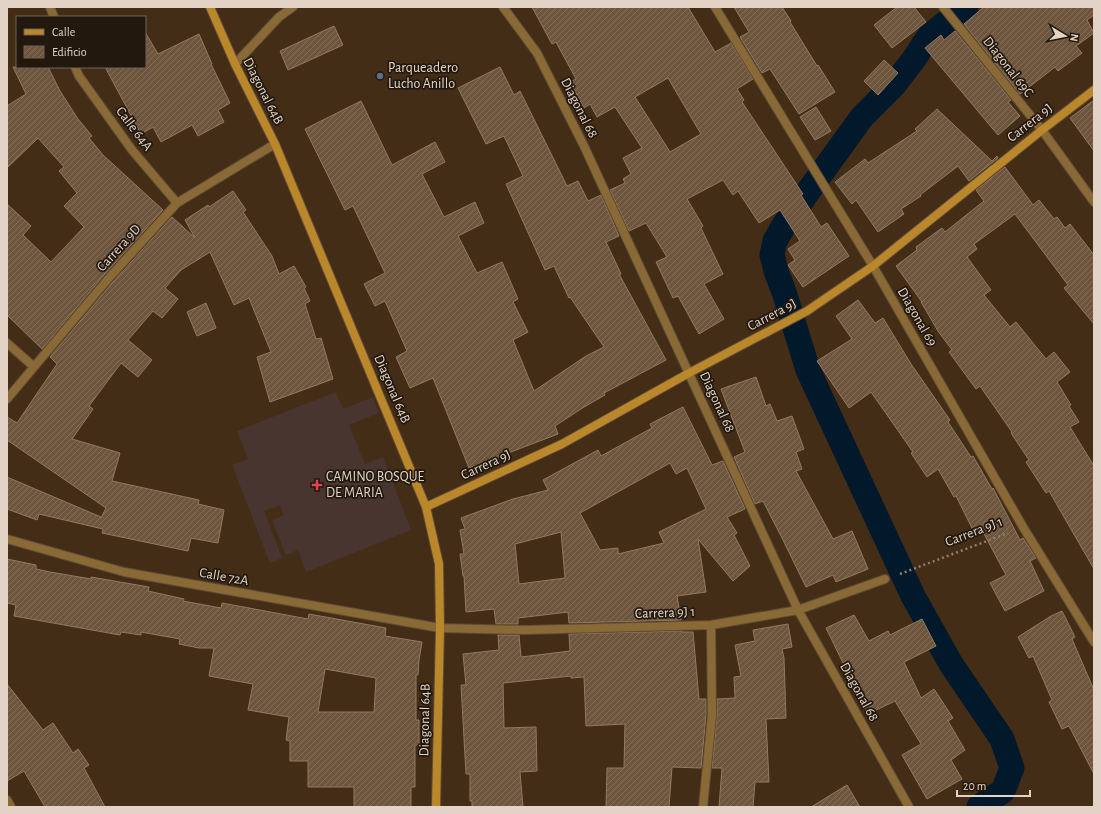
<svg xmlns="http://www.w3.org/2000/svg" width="1101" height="814" font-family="'Alegreya Sans',sans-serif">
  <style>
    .medical { fill: #48352f }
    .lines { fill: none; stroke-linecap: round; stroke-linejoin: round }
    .canal { stroke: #02192b; stroke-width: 25 }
    .building { fill: url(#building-hatch); stroke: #947961; fill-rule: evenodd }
    .street-casing { stroke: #604b36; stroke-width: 10 }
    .secondary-casing { stroke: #604b36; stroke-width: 10 }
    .path { stroke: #917e6c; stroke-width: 2.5; stroke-dasharray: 2 3; stroke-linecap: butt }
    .street { stroke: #896a36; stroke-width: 8 }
    .secondary { stroke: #ba872b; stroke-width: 8 }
    .service-dot { fill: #5c6f8a; stroke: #22180e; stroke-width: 1.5 }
    .health-dot { fill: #e0444e; stroke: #22180e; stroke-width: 1.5 }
    .labels { text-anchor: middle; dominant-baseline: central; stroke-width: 3.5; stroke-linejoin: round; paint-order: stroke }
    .street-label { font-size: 14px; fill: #e2d3c6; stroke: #22180e }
    .poi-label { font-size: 14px; fill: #e2d3c6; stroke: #22180e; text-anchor: start }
  </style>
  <defs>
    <pattern id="building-hatch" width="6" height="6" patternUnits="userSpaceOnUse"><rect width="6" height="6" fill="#6e553d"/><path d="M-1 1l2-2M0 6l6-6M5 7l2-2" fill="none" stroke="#826d58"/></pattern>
  </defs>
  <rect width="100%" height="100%" fill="#442d16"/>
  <!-- medical -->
  <path class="medical" d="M336 392 343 409 373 397 379 413 349 425 365 464 383 457 411 530 306 572 298 550 286 555 272 520 284 515 280 505 264 511 282 558 270 563 232 465 248 459 237 431Z"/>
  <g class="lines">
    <!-- canal -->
    <path class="canal" d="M966 7 929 36 914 59 894 85 862 117 784 225 775 241 772 255 776 271 784 292 808 370 913 596 951 664 1002 739 1012 768 1003 791 979 807"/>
  </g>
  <!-- building -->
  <path class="building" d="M532 7H688L715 52 731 43 753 79 737 89 744 100 742 102 803 194 801 195 821 227 827 223 849 256 803 287 788 265 795 260 788 249 800 241 780 210 759 223 738 191 733 195 723 180 687 199 703 226 701 228 723 274 704 284 724 319 699 334 678 296 673 298 656 262 667 257 646 223 629 231 610 190 625 183 623 179 631 174 623 158 642 148 615 107 597 117 590 104 584 108 570 82 576 79 556 42 552 44ZM668 78 701 134 670 152 635 97Z
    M734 7H782L791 21 790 22 817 66 818 65 835 92 799 114 770 69 762 73 740 37 749 32Z
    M897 7H914L926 22 892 48 874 25Z
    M984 7H1094V15L1087 20 1094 33 1076 46 1082 53 1058 71 1055 67 1020 94 964 24Z
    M334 26 343 45 288 70 280 51Z
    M955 31 1011 100 1008 102 1020 116 998 135 925 48 941 35 944 40Z
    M145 32 158 54 199 34 212 64H211L230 103 218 110 224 122 198 136 192 125 161 142 153 127 141 134 105 67H145Z
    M884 60 898 73 878 95 864 81Z
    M13 67H48L60 91 78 119 92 136 89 138 103 155 163 210 104 275 42 349 7 315V204L31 226 23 235 51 262 84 227 64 206 77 193 59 171 64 167 38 138 7 168V106L26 94Z
    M500 67 514 95 520 91 567 186 578 181 588 201 601 195 619 236 606 242 621 274H619L666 360 604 393 605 395 584 407 555 426 558 434 469 468 433 378 410 388 396 357 407 351 385 301 375 306 364 284 385 273 353 206 345 210 305 129 361 101 392 165 435 142 445 162 422 174 444 217 475 202 484 223 458 236 477 273 502 262 518 299 513 302 528 332 513 340 534 391 586 356 604 347 570 297 569 298 554 266 545 270 506 184 523 176 504 136 486 144 458 88Z
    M1094 100V151L1070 118Z
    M816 107 831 131 815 140 800 117Z
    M937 109 992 161 997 156 998 158 969 181 958 166 920 195 921 196 901 209 904 214 878 232 856 200 852 204 835 182 865 159 868 163 917 131 915 129Z
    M1005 167 1033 205 1039 200 1054 219 1057 217 1065 228 1070 224 1094 255V324L1064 288 1068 285 1015 214 974 244 977 249 967 257 991 290 984 295 1010 327 1016 322 1046 359 1054 352 1070 372 1057 382 1071 405 1069 406 1079 422 1070 427 1094 466V569L1049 491 1046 493 1026 462 1029 460 1011 433 1012 432 980 386 976 389 949 352 952 350 938 331 921 302H922L896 266 917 250 916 247 942 228 945 232 984 201 976 190Z
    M233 191 246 210 243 212 272 256 279 274 294 266 306 287 304 288 310 301 305 304 316 339 321 338 333 379 270 402 257 357 271 352 249 298 234 305 210 252 181 270 165 288 178 299 162 318 153 311 128 340 152 360 138 377 121 363 89 406 93 409 72 439 120 453 112 481 199 500 198 504 224 510 218 543 191 538 188 551 102 533 103 529 39 514 37 520 7 509V477L101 517V518L106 508 7 440V417L17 423 57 364 50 357 112 283 172 217 195 238 185 220 208 205 209 207Z
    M858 300 875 323 883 318 911 364 950 420 948 422 971 457 973 456 992 489 993 488 1020 540 1023 538 1036 558 1030 561 1044 591 1005 611 990 583 1006 575 983 532 976 536 956 496 954 497 938 469 927 477 911 453 913 452 871 392 849 408 817 361 852 339 836 316Z
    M206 303 216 328 197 336 187 312Z
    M756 377 766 406 770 404 777 421 792 416 804 449 796 452 802 469 796 471 833 539 852 531 868 569 836 582 833 575 806 587 782 538 763 501 755 504 734 457 745 452 721 389Z
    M683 407 712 465 723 461 745 509 727 517 737 533 734 535 750 566 733 581 698 539 706 592 677 596 681 620 569 623 568 612 518 618V624H496L494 609 466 612 464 576H463L460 554H464L460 530 465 529 461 518 513 499 548 490 543 480 598 450 601 456 652 428 650 424ZM670 463 676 474 687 468 706 509 659 532 664 543 618 554V548L600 550 580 513ZM561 532 565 578 519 584 515 544Z
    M7 559 36 565V569L50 572 91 579V577L149 587 148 591 184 599 183 601 221 608 222 603 308 619 309 614 386 628 385 636 422 642 419 660 418 675H416V720H419V745H415V787H411V807H354V787H308V761H290V741L286 740 289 717 248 710 253 684 209 676 214 648H199L179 644 180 639 141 632V635L121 632 120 635 14 616 16 605 7 603ZM325 669 376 678 374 712H318Z
    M1062 611 1075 637 1072 639 1094 690V774L1069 726 1062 729 1049 702 1052 700 1033 656 1029 658 1018 637 1051 616Z
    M854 615 869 641 888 631 890 635 922 619 936 646 904 662 921 698 934 689 953 718 948 721 965 750 951 760 962 779 927 799 902 755 921 744 895 701 868 714 826 628Z
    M788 624 792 647 782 649 784 658 786 718 766 719 769 782H755L753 807H719L722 768H712L717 715V699L735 698 734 677 741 676 735 645 755 641 753 630Z
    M682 631V632H693L699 699H706V715L701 768 672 767 669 807H606L607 768H624L625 724 586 726 584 677 571 678V676L503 683 504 728 536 727 537 771 520 772 523 807H472V801H470V774H466L461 685H466L463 654 499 650 498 635H519L521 657 570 651 569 634Z
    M7 684 43 730 53 723 73 753 78 749 89 765 84 768 105 807H45L24 771 7 781Z
    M847 785 860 807H811Z"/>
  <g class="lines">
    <defs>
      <path id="street" d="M50 7 54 17
        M503 7 537 53 584 146 798 610 909 807
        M715 7 873 266 1023 527 1094 642
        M943 7 1042 130 1094 202
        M235 64 279 17 293 7
        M75 67 79 76 132 150 177 203
        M7 343 33 366
        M7 399 108 279 177 203 275 144
        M7 539 124 572 440 628 525 630 711 625 798 610 885 579
        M7 800 11 807
        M703 807 712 715 711 625"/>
      <path id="secondary" d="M210 7 235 64 275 144 426 507 439 564 440 628 436 807
        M426 507 562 444 689 373 807 311 873 266 1042 130 1094 90"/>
    </defs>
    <!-- street casing -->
    <use href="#street" class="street-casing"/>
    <!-- secondary casing -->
    <use href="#secondary" class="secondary-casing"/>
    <!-- path -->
    <path class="path" d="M900 574 1008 533"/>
    <!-- street -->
    <use href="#street" class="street"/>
    <!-- secondary -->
    <use href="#secondary" class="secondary"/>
  </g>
  <!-- markers -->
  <circle class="service-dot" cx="380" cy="76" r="4"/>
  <path class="health-dot" d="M315 479h4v4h4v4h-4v4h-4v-4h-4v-4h4z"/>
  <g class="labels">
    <!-- street labels -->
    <g class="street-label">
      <text transform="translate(1008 67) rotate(52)">Diagonal 69C</text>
      <text transform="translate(263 91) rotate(63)">Diagonal 64B</text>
      <text transform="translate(579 108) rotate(63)">Diagonal 68</text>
      <text transform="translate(1030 123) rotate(-38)">Carrera 9J</text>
      <text transform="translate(134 129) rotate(53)">Calle 64A</text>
      <text transform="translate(119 248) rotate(-48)">Carrera 9D</text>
      <text transform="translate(772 315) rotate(-28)">Carrera 9J</text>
      <text transform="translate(917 317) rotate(60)">Diagonal 69</text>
      <text transform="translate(392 389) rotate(67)">Diagonal 64B</text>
      <text transform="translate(717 402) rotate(65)">Diagonal 68</text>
      <text transform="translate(486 465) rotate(-25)">Carrera 9J</text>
      <text transform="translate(974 532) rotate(-21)">Carrera 9J 1</text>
      <text transform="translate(224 577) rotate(10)">Calle 72A</text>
      <text transform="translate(665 613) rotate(-2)">Carrera 9J 1</text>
      <text transform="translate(859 692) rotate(61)">Diagonal 68</text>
      <text transform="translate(425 720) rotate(-89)">Diagonal 64B</text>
    </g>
    <!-- poi labels -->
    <g class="poi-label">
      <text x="388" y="68">Parqueadero<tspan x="388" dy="16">Lucho Anillo</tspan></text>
      <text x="326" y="477">CAMINO BOSQUE<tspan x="326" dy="16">DE MARIA</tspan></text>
    </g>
  </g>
  <!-- border -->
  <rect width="1101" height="814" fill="none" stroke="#e2d3c6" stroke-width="16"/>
  <!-- legend -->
  <rect x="16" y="16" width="130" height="52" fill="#22180e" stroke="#6f6358"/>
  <rect x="24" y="29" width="20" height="6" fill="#ba872b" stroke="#6f6358"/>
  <text x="52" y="36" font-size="12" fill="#e2d3c6">Calle</text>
  <rect x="24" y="46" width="20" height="12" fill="url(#building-hatch)" stroke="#6f6358"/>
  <text x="52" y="56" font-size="12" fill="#e2d3c6">Edificio</text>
  <!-- north arrow -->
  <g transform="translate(1065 36) rotate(100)" stroke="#22180e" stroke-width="3" paint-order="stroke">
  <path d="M0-3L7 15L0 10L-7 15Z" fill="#e2d3c6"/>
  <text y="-6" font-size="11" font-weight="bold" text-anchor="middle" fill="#e2d3c6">N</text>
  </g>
  <!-- scale -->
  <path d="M957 790v6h73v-6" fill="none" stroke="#e2d3c6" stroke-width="2"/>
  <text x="963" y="790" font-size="12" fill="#e2d3c6" stroke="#22180e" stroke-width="3" paint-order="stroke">20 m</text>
</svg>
